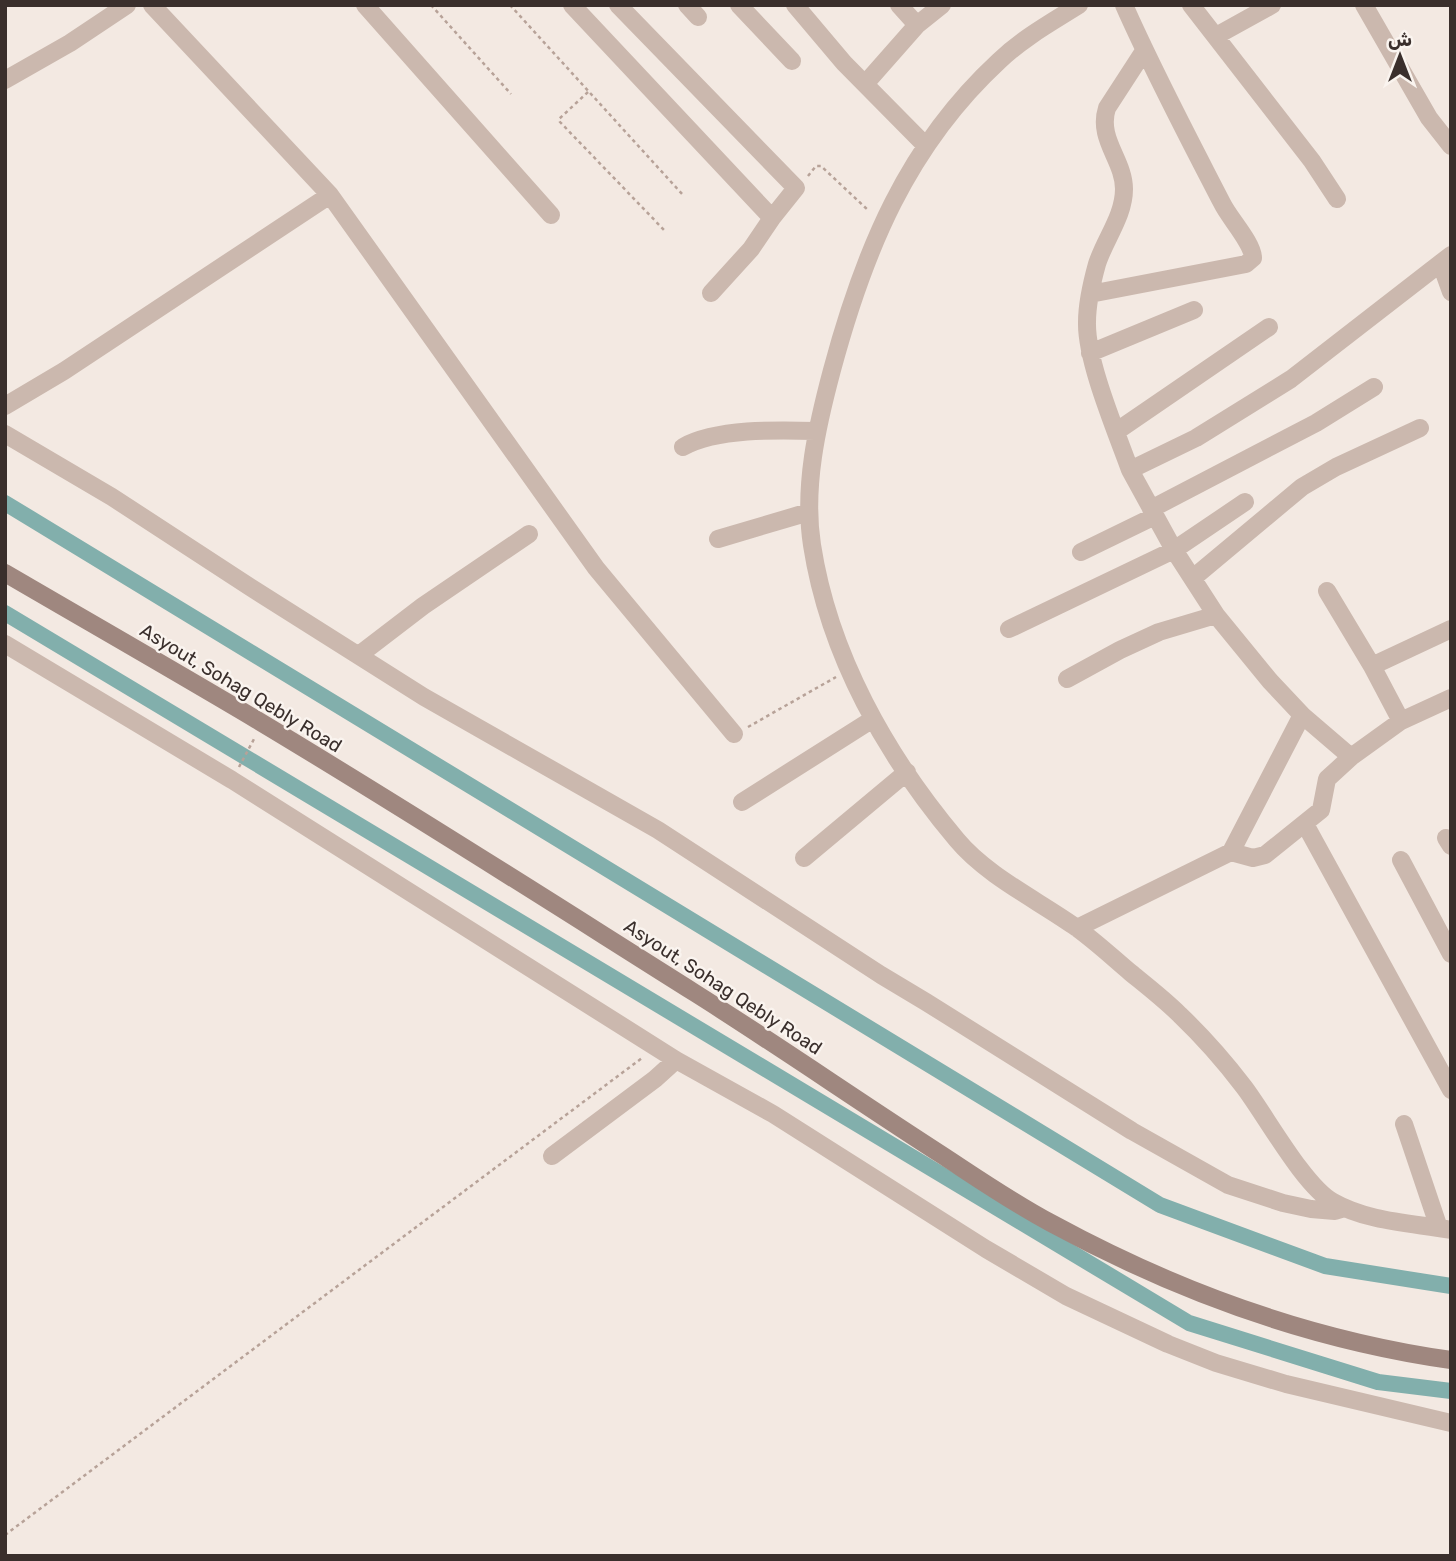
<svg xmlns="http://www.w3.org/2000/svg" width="1456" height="1561" font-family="Rubik,Vazirmatn,sans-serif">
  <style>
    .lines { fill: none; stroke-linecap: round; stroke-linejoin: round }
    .canal { stroke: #82afac; stroke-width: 16 }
    .path { stroke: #b7a298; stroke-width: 2.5; stroke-dasharray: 3.5 3.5; stroke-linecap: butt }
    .street { stroke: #cbb8ae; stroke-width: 18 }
    .secondary { stroke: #9f877f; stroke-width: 18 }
    .labels { text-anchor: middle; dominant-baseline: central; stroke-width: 5; stroke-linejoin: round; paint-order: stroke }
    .street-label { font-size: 19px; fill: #3a2f2c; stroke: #faf4ef }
  </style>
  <rect width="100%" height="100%" fill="#f3e9e2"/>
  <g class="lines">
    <!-- canal -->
    <path class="canal" d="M5 503 1160 1205 1325 1266 1451 1286
      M5 613 1189 1323 1378 1382 1451 1391"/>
    <!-- path -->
    <path class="path" d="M431 5 511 94
      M510 5 683 195
      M588 92 559 119 560 122 665 231
      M808 176 816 166H821L869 211
      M748 727 836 677
      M239 767 254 739
      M5 1535 642 1058"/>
    <!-- street -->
    <path class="street" d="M152 5 330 195 596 568 734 734
      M365 5 551 215
      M572 5 772 218 796 188 618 5
      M687 5 698 17
      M739 5 792 61
      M795 5 844 63 926 146
      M899 5 917 25
      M1079 5C1052 22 1023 38 999 61 907 146 864 251 832 370 817 426 803 487 812 545 829 655 887 757 957 840 986 875 1037 900 1074 926 1094 940 1112 957 1131 973 1147 986 1165 1000 1180 1015 1203 1037 1225 1062 1244 1087 1266 1116 1304 1186 1333 1202 1368 1222 1412 1223 1451 1230
      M1191 5 1312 161 1337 199
      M1364 5 1429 118 1451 146
      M1216 36 1272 5
      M5 80 70 43 127 5
      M865 84 917 25 942 5
      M1441 264 1451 292
      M711 293 751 249 772 218
      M1090 294 1246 264 1253 258C1253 243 1229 218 1222 203 1188 137 1154 73 1124 5
      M1090 353 1194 310
      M5 406 64 371 330 195
      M1117 431 1269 327
      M5 434 112 497 250 587 424 697 658 830 881 975 926 1002 1132 1131 1228 1185 1283 1203 1311 1209 1335 1211 1345 1208
      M683 447C717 428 779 430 817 431
      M1130 470C1116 431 1086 361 1087 322 1087 303 1092 282 1097 264 1105 239 1124 216 1124 189 1124 160 1097 139 1107 108L1144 51
      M1151 509 1316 423 1374 387
      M718 539 809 512
      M1081 552 1155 516
      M1193 578 1302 487 1336 467 1420 428
      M1327 591 1372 666
      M1009 629 1174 550 1245 502
      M5 644 232 780 676 1060 773 1114 986 1249 1066 1296 1168 1344 1216 1363 1286 1384 1451 1423
      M359 655 423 606 529 534
      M1067 679 1120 650 1159 632 1216 615
      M1302 715 1351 757 1401 721 1451 698
      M1401 721 1372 666 1451 629
      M742 802 873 719
      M1305 824 1451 1090
      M1446 838 1451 846
      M1231 852 1253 858 1265 855 1321 810 1327 779 1351 757
      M804 858 907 772
      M1401 860 1451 954
      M1077 928 1231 852 1302 715 1270 681 1216 615 1174 550 1130 470 1196 438 1291 379 1451 255
      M1404 1124 1439 1228
      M552 1156 655 1079 676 1060"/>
    <!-- secondary -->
    <path class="secondary" d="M5 573C89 622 173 670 257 720 404 808 549 901 695 993 779 1046 861 1103 945 1157 980 1180 1015 1204 1051 1223 1176 1291 1310 1340 1451 1360"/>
  </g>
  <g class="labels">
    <!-- street labels -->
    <g class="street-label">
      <text transform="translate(241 688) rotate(31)">Asyout, Sohag Qebly Road</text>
      <text transform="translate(723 987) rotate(33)">Asyout, Sohag Qebly Road</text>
    </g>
  </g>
  <!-- border -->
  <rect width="1456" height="1561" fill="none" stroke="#3a2f2c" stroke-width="14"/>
  <!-- north arrow -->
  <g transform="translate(1400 56)" stroke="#faf4ef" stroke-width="5" paint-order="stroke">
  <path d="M0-5L12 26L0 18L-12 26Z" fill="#3a2f2c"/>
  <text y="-10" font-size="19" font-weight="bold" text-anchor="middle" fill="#3a2f2c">ش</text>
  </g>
</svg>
